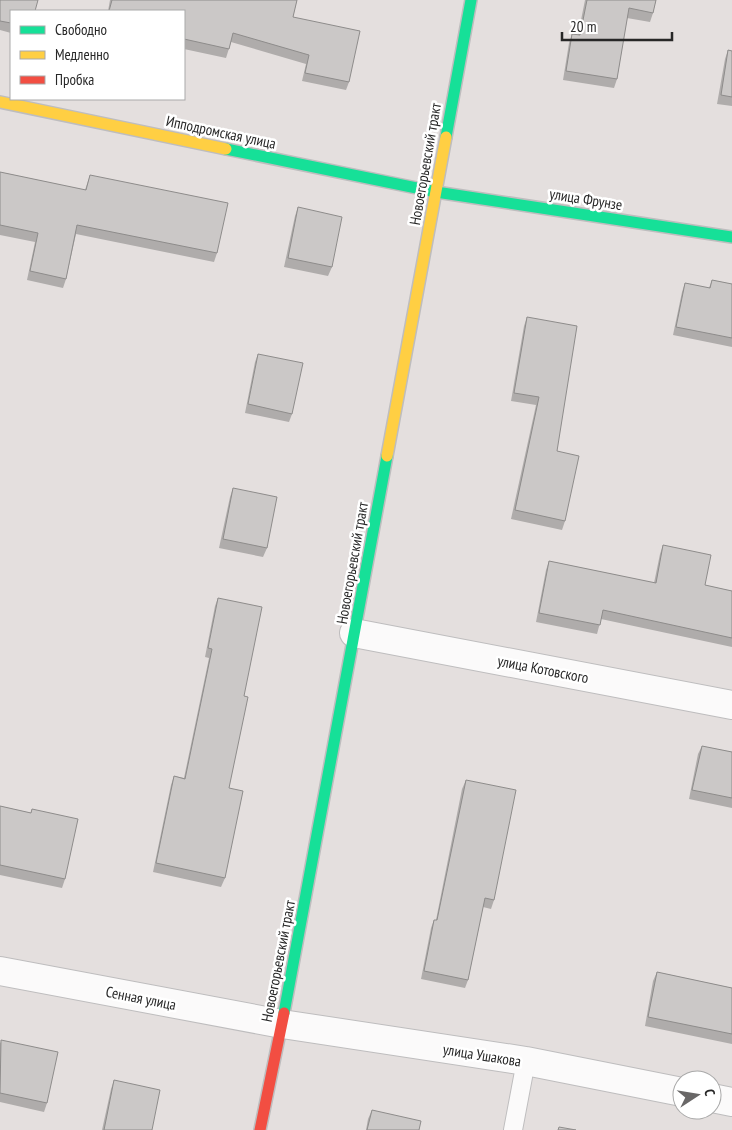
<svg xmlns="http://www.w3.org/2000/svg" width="732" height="1130" font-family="'PT Sans Narrow',sans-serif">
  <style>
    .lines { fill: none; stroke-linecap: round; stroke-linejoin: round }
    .lane-casing { stroke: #bebdbe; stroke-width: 20 }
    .street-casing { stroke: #bebdbe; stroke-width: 30 }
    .fast-casing { stroke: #bebdbe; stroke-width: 14 }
    .slow-casing { stroke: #bebdbe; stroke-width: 14 }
    .jam-casing { stroke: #bebdbe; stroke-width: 14 }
    .lane { stroke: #fbfafa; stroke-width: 18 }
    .street { stroke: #fbfafa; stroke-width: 28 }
    .fast { stroke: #16e098; stroke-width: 11 }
    .slow { stroke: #ffcf43; stroke-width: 11 }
    .jam { stroke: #f24e42; stroke-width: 11 }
    .wall { fill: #afacab }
    .building { fill: #cbc8c7; stroke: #8e8c8b }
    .labels { text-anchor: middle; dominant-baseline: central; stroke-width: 5; stroke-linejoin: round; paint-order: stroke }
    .street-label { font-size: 15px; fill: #272727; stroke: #fff }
  </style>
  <rect width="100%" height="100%" fill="#e4dfde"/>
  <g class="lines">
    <defs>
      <path id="lane" d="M513 1130 526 1061"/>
      <path id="street" d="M354 633 732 705
        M0 971 282 1024 526 1061 682 1092
        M712 1098 732 1102"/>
      <path id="fast" d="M446 137 471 0
        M226 149 436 192 732 237
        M284 1013 387 456"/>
      <path id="slow" d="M0 102 226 149
        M387 456 446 137"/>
      <path id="jam" d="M260 1130 284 1013"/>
    </defs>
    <!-- lane casing -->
    <use href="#lane" class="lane-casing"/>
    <!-- street casing -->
    <use href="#street" class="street-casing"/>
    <!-- fast casing -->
    <use href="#fast" class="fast-casing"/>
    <!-- slow casing -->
    <use href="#slow" class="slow-casing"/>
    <!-- jam casing -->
    <use href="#jam" class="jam-casing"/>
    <!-- lane -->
    <use href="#lane" class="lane"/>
    <!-- street -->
    <use href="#street" class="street"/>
    <!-- fast -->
    <use href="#fast" class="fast"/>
    <!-- slow -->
    <use href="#slow" class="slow"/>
    <!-- jam -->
    <use href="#jam" class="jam"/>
  </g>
  <!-- wall -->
  <path class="wall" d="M0 0 11 11V33L0 30Z
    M110 0H297L293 17 349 82 346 90 302 81 306 64 231 42 226 58 184 49V11H108Z
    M585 0H656L653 13 650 22 627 18 617 79 614 88 563 80 569 43 572 34 578 35Z
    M728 50 732 51V106L717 104 725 59Z
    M0 172 85 190 90 175 217 253 214 262 76 234 66 279 63 288 27 280 35 242 0 235Z
    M298 207 332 267 328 276 284 267 295 216Z
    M712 280 732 284V347L673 335 682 292 685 283 709 288Z
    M527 317 557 451 565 521 562 530 511 519 536 405 511 401 524 326Z
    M258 354 292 414 289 422 245 413 255 362Z
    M233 488 267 548 263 557 219 548 230 497Z
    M663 545 705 585 732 591V647L601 619 597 634 536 622 546 570 549 561 654 583 660 554Z
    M218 598 244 696 229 788 225 878 221 887 153 872 171 785 174 776 184 778 209 658 205 657 215 606Z
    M702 746 732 752V808L689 799 698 754Z
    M466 780 494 900 491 909 483 907 468 980 465 988 421 979 431 928 434 920H436L462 789Z
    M0 806 31 813 32 809 65 879 62 888 0 875Z
    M657 972 732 988V1044L645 1026 653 981Z
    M0 1042 47 1103 44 1112 0 1102Z
    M114 1080 152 1130H102L111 1089Z
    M372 1110 419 1130H366L368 1119Z"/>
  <!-- building -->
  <path class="building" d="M0 0H38L35 11H11V23L0 21Z
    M112 0H297L293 17 360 31 349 82 305 73 309 55 233 33 229 49 184 39V11H109Z
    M587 0H656L653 13 629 8 617 79 566 71 572 34 580 35Z
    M728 50 732 51V97L721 95Z
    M0 172 86 190 90 175 228 203 217 253 77 225 66 279 30 271 38 233 0 225Z
    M298 207 342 217 332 267 288 258Z
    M712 280 732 284V338L676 327 685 283 710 288Z
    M527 317 577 326 557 451 579 456 565 521 515 510 539 397 514 393Z
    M258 354 303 363 292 414 248 404Z
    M233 488 277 497 267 548 223 539Z
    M663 545 711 555 705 585 732 591V638L603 610 600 625 539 613 549 561 656 583Z
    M218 598 262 607 244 696 248 697 229 788 243 791 225 878 156 863 174 776 185 779 212 649 208 648Z
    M702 746 732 752V798L692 790Z
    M466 780 516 790 494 900 485 898 468 980 424 971 434 920H437Z
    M0 806 31 813 32 809 78 819 65 879 0 865Z
    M657 972 732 988V1034L648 1017Z
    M1 1040 58 1052 47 1103 0 1093Z
    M114 1080 160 1090 152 1130H104Z
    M372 1110 421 1121 419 1130H367Z
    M559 1127 576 1130H558Z"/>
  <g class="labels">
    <!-- street labels -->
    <g class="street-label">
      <text transform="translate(221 132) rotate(12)">Ипподромская улица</text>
      <text transform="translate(425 164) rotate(-80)">Новоегорьевский тракт</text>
      <text transform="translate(586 199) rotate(9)">улица Фрунзе</text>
      <text transform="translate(352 563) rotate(-80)">Новоегорьевский тракт</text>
      <text transform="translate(543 669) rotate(11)">улица Котовского</text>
      <text transform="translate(278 961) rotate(-79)">Новоегорьевский тракт</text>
      <text transform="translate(141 998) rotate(11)">Сенная улица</text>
      <text transform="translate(482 1055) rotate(9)">улица Ушакова</text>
    </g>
  </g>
  <!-- legend -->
  <rect x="10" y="10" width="175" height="90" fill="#ffffff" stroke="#a9a9a9"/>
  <rect x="20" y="26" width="25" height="8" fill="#16e098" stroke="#a9a9a9"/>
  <text x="55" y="35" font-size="15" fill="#272727">Свободно</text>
  <rect x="20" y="51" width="25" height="8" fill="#ffcf43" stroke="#a9a9a9"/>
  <text x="55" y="60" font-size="15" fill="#272727">Медленно</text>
  <rect x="20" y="76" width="25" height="8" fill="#f24e42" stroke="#a9a9a9"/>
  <text x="55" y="85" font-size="15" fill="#272727">Пробка</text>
  <!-- north arrow -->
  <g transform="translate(697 1095) rotate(78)"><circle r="24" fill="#ffffff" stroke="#a9a9a9"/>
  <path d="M0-4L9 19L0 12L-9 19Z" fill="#696767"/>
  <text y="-8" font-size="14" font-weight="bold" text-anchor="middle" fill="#272727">С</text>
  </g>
  <!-- scale -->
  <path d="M562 32v8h110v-8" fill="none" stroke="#272727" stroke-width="2.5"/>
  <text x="570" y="32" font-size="15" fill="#272727" stroke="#ffffff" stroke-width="4" paint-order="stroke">20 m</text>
</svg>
